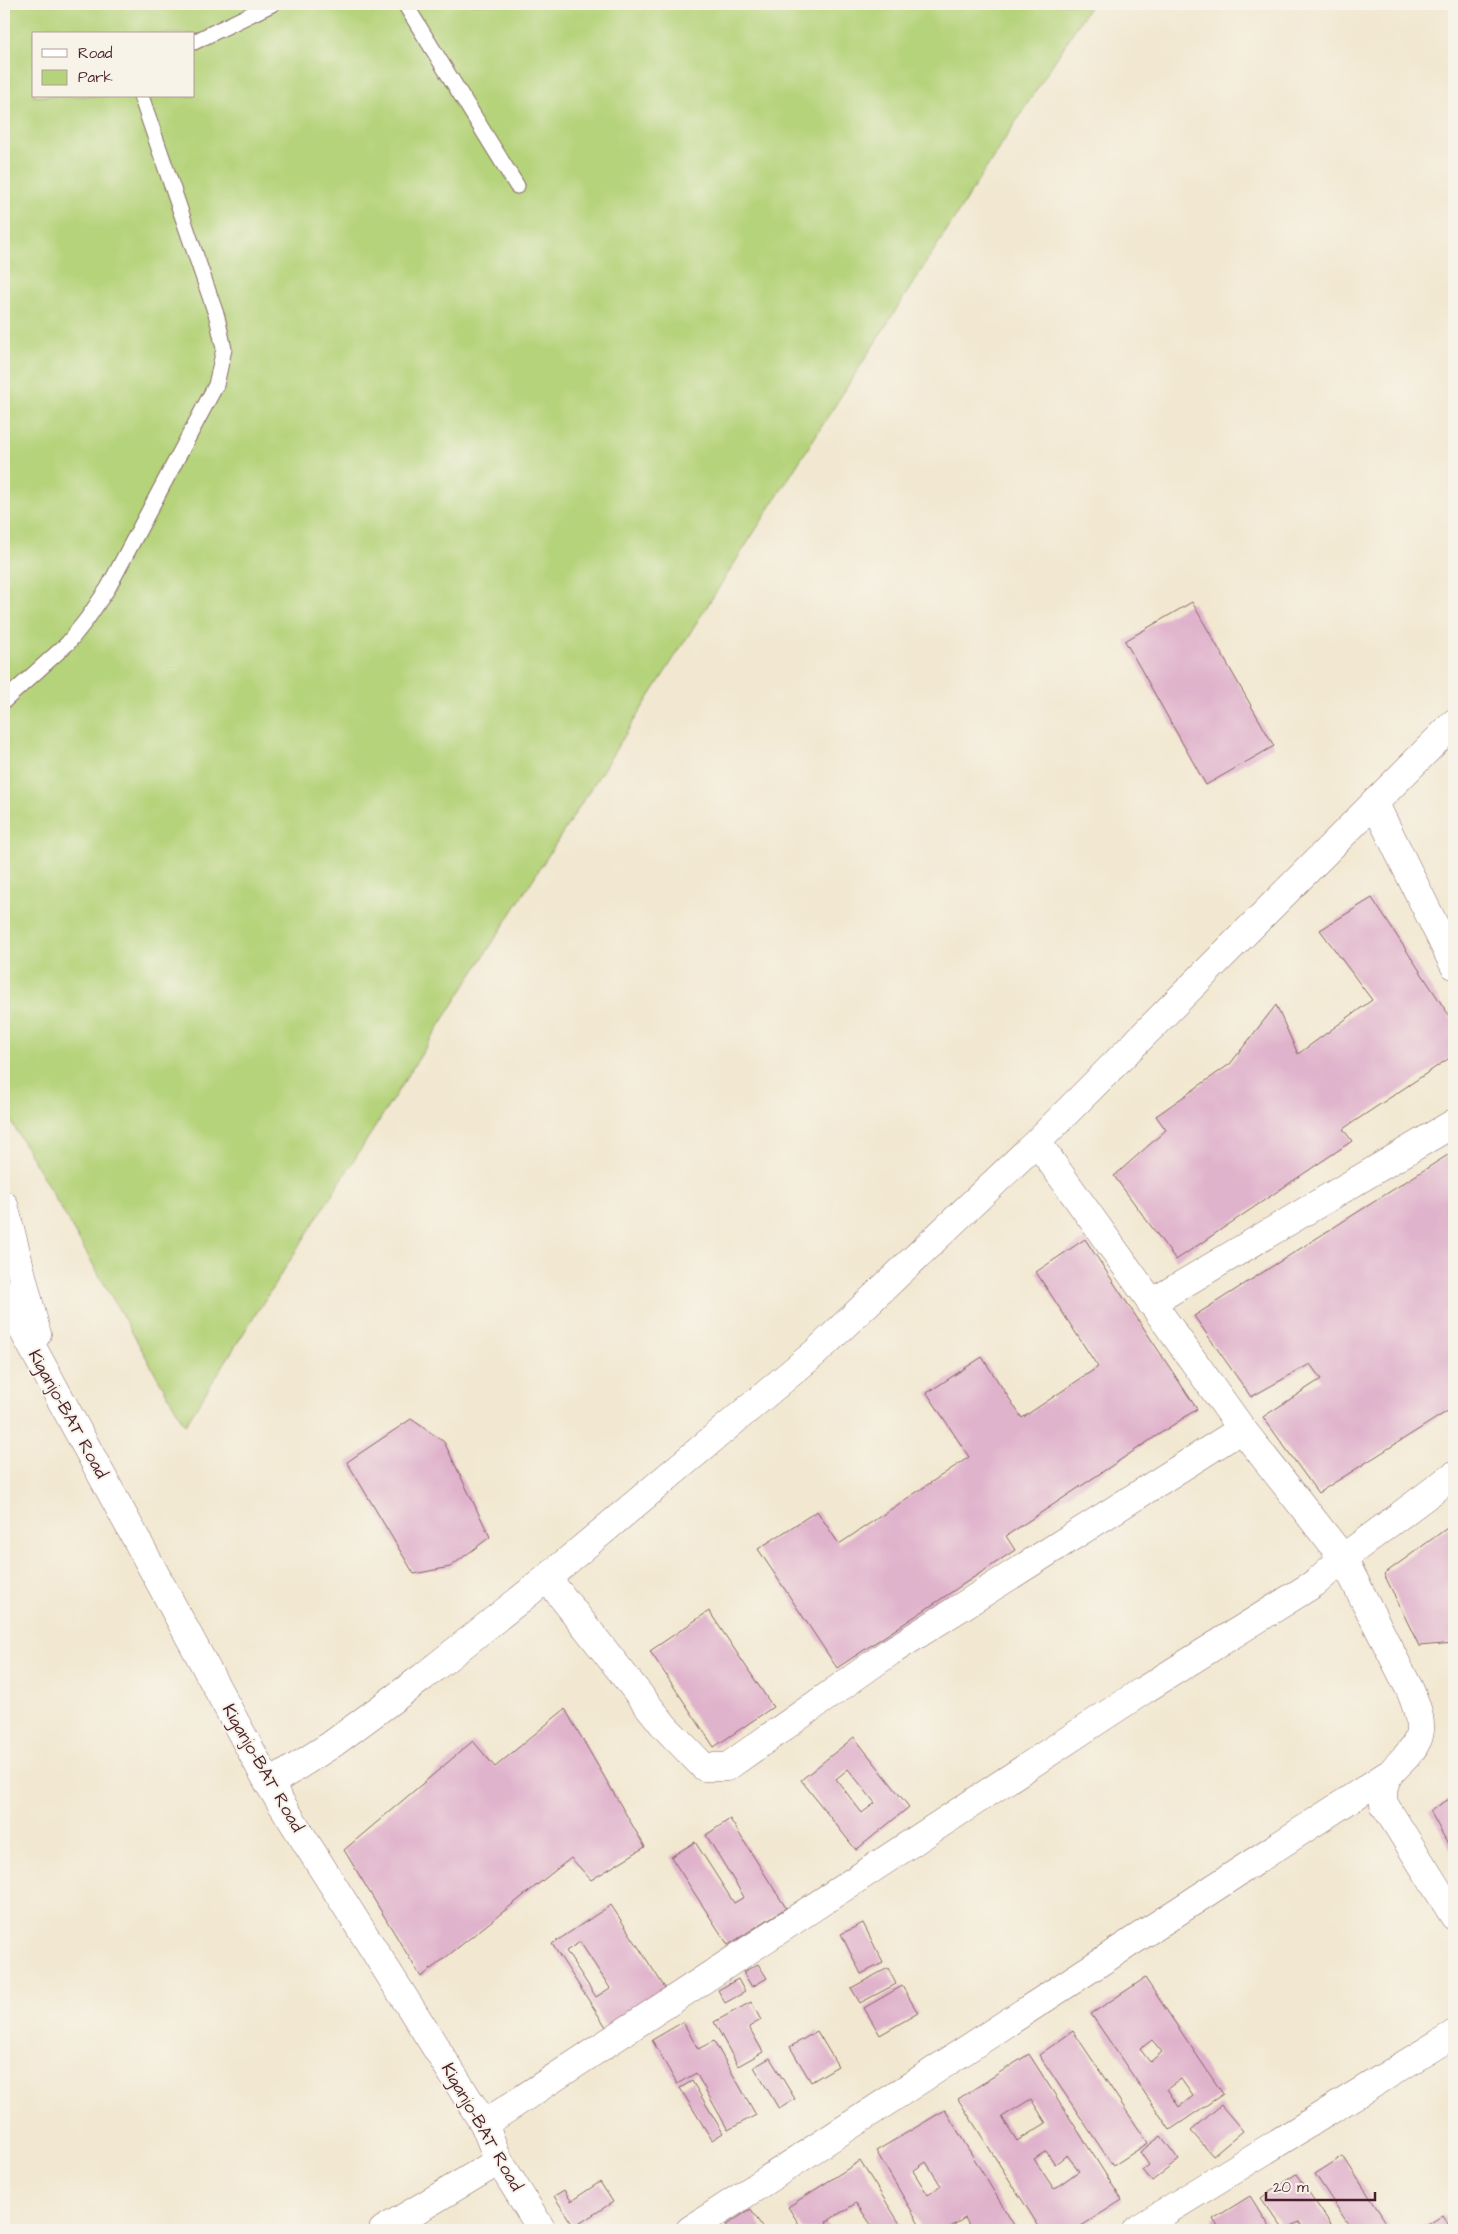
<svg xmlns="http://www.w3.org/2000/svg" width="1458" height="2234" font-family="'Architects Daughter',sans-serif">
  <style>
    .green { fill: #b5d37a; stroke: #807952; fill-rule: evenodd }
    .building { fill: #e0b3cc; fill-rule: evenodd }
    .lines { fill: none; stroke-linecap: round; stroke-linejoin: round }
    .service-casing { stroke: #856565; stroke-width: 17 }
    .minor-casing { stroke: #856565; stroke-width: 29 }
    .service { stroke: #fff; stroke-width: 15 }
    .minor { stroke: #fff; stroke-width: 28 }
    .labels { text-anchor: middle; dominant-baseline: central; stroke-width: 4; stroke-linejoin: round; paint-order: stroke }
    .street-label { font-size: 18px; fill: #4a1f2b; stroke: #f7f3e8 }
  </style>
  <rect width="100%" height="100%" fill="#f7f3e8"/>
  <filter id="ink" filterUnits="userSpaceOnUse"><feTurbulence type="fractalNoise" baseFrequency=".02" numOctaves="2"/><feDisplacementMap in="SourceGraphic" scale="10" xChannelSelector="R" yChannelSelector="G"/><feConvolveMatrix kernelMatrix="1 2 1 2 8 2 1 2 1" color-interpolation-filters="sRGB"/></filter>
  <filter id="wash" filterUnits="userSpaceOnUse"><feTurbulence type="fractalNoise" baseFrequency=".0096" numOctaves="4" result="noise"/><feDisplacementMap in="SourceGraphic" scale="20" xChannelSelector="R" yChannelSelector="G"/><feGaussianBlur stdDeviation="1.12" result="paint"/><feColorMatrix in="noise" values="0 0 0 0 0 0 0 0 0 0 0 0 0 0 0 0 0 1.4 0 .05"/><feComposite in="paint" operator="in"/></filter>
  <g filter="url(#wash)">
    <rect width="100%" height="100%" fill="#f2e8d1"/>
    <!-- green -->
    <path class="green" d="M4 4H1091L185 1425 4 1109ZM34 34H194V96H34Z"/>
    <g id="blocks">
      <!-- building -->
      <path class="building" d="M1192 602 1274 746 1206 785 1125 641Z
        M1372 898 1454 1023V1055L1343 1129 1352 1141 1176 1260 1114 1176 1166 1130 1156 1116 1230 1064 1276 1005 1298 1054 1372 1000 1320 930Z
        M1454 1151V1407L1318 1493 1263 1417 1321 1379 1310 1364 1251 1397 1194 1316Z
        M1085 1239 1197 1409 1006 1536 1015 1550 837 1668 758 1549 817 1511 839 1544 969 1457 927 1393 982 1357 1022 1418 1098 1367 1036 1272Z
        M411 1419 444 1442 490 1537 450 1567 414 1574 347 1462Z
        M1454 1523V1643L1419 1646 1384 1574Z
        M709 1611 773 1707 714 1747 650 1651Z
        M565 1709 645 1847 591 1880 571 1858 421 1977 344 1850 473 1741 495 1767Z
        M854 1737 909 1807 856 1850 801 1780ZM848 1769 875 1803 862 1813 836 1779Z
        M1454 1796V1855L1430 1811Z
        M730 1819 786 1908 728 1945 671 1857 695 1842 734 1903 744 1897 706 1835Z
        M611 1905 669 1994 610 2033 552 1944ZM580 1942 610 1988 596 1997 566 1951Z
        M863 1923 883 1963 861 1974 841 1934Z
        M758 1964 767 1978 752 1987 743 1972Z
        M888 1968 896 1984 860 2003 851 1988Z
        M1145 1978 1223 2094 1170 2130 1091 2014ZM1152 2040 1162 2052 1150 2062 1140 2049ZM1181 2079 1193 2096 1179 2107 1167 2089Z
        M738 1979 745 1992 725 2003 718 1990Z
        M902 1986 918 2013 880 2035 864 2008Z
        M751 2002 761 2020 749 2027 763 2052 738 2066 714 2022Z
        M683 2022 698 2049 714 2041 756 2115 728 2130 696 2073 677 2084 652 2040Z
        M817 2031 838 2066 811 2082 790 2047Z
        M1073 2031 1148 2143 1113 2166 1039 2055Z
        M1029 2054 1122 2200 1075 2230H1041L958 2099ZM1031 2099 1046 2123 1017 2141 1002 2117ZM1046 2151 1055 2164 1067 2155 1079 2171 1054 2189 1034 2159Z
        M770 2058 795 2099 779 2109 754 2067Z
        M692 2081 723 2133 712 2140 680 2088Z
        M1221 2105 1243 2131 1213 2156 1191 2131Z
        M945 2110 1017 2230H972L965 2218 949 2228 951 2230H923L876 2151ZM926 2162 941 2186 928 2195 913 2171Z
        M1161 2136 1179 2160 1152 2181 1143 2170 1149 2165 1140 2152Z
        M1343 2156 1391 2230H1352L1315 2174Z
        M860 2161 904 2230H866L872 2226 856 2203 826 2222 831 2230H803L788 2207Z
        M1296 2174 1335 2230H1305L1299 2222 1284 2230 1261 2198Z
        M600 2182 613 2202 574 2227 554 2196 564 2190 571 2201Z
        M1250 2196 1272 2230H1220L1213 2219Z
        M751 2209 764 2230H729L726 2225Z
        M1443 2215 1453 2230H1420Z"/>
    </g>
  </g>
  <g filter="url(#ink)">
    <use href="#blocks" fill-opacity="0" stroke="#856565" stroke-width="1"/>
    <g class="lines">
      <defs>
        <path id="service" d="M405 4 517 186
          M194 42 272 4
          M4 701 68 643 87 619 108 588 216 385 224 349 217 317 141 96"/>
        <path id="minor" d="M1374 802 1454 965
          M1037 1142 1242 1429 1343 1558 1410 1690C1416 1704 1424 1724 1418 1739 1406 1767 1378 1768 1384 1804L1454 1916
          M4 1205 37 1334
          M4 1295 269 1784 484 2124 499 2161 542 2230
          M1151 1303 1454 1123
          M547 1578 665 1727 704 1767H727L890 1652 1242 1429
          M269 1784 331 1745 423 1677 547 1578 816 1352 1037 1142 1454 723
          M484 2124 1144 1690 1315 1583 1343 1558 1454 1475
          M383 2230 499 2161
          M690 2230 1387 1775
          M1136 2230 1454 2034"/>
      </defs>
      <!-- service casing -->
      <use href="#service" class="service-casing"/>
      <!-- minor casing -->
      <use href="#minor" class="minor-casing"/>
      <!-- service -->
      <use href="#service" class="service"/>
      <!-- minor -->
      <use href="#minor" class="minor"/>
    </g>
  </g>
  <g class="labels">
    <!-- street labels -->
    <g class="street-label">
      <text transform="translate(68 1414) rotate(61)">Kiganjo-BAT Road</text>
      <text transform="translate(263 1768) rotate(60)">Kiganjo-BAT Road</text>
      <text transform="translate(482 2127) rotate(60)">Kiganjo-BAT Road</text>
    </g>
  </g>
  <!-- margin -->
  <rect width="1458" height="2234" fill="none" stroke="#f7f3e8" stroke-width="20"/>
  <!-- legend -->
  <rect x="32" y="32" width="162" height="65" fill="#f7f3e8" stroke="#b29e9c"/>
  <rect x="42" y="49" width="25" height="8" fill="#ffffff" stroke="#b29e9c"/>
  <text x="78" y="58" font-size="15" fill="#4a1f2b">Road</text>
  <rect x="42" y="70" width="25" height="15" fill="#b5d37a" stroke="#b29e9c"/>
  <text x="78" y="82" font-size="15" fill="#4a1f2b">Park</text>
  <!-- scale -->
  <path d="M1266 2192v8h109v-8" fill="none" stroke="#4a1f2b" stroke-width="2.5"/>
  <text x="1273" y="2192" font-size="15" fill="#4a1f2b" stroke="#f7f3e8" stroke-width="4" paint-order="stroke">20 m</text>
</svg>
